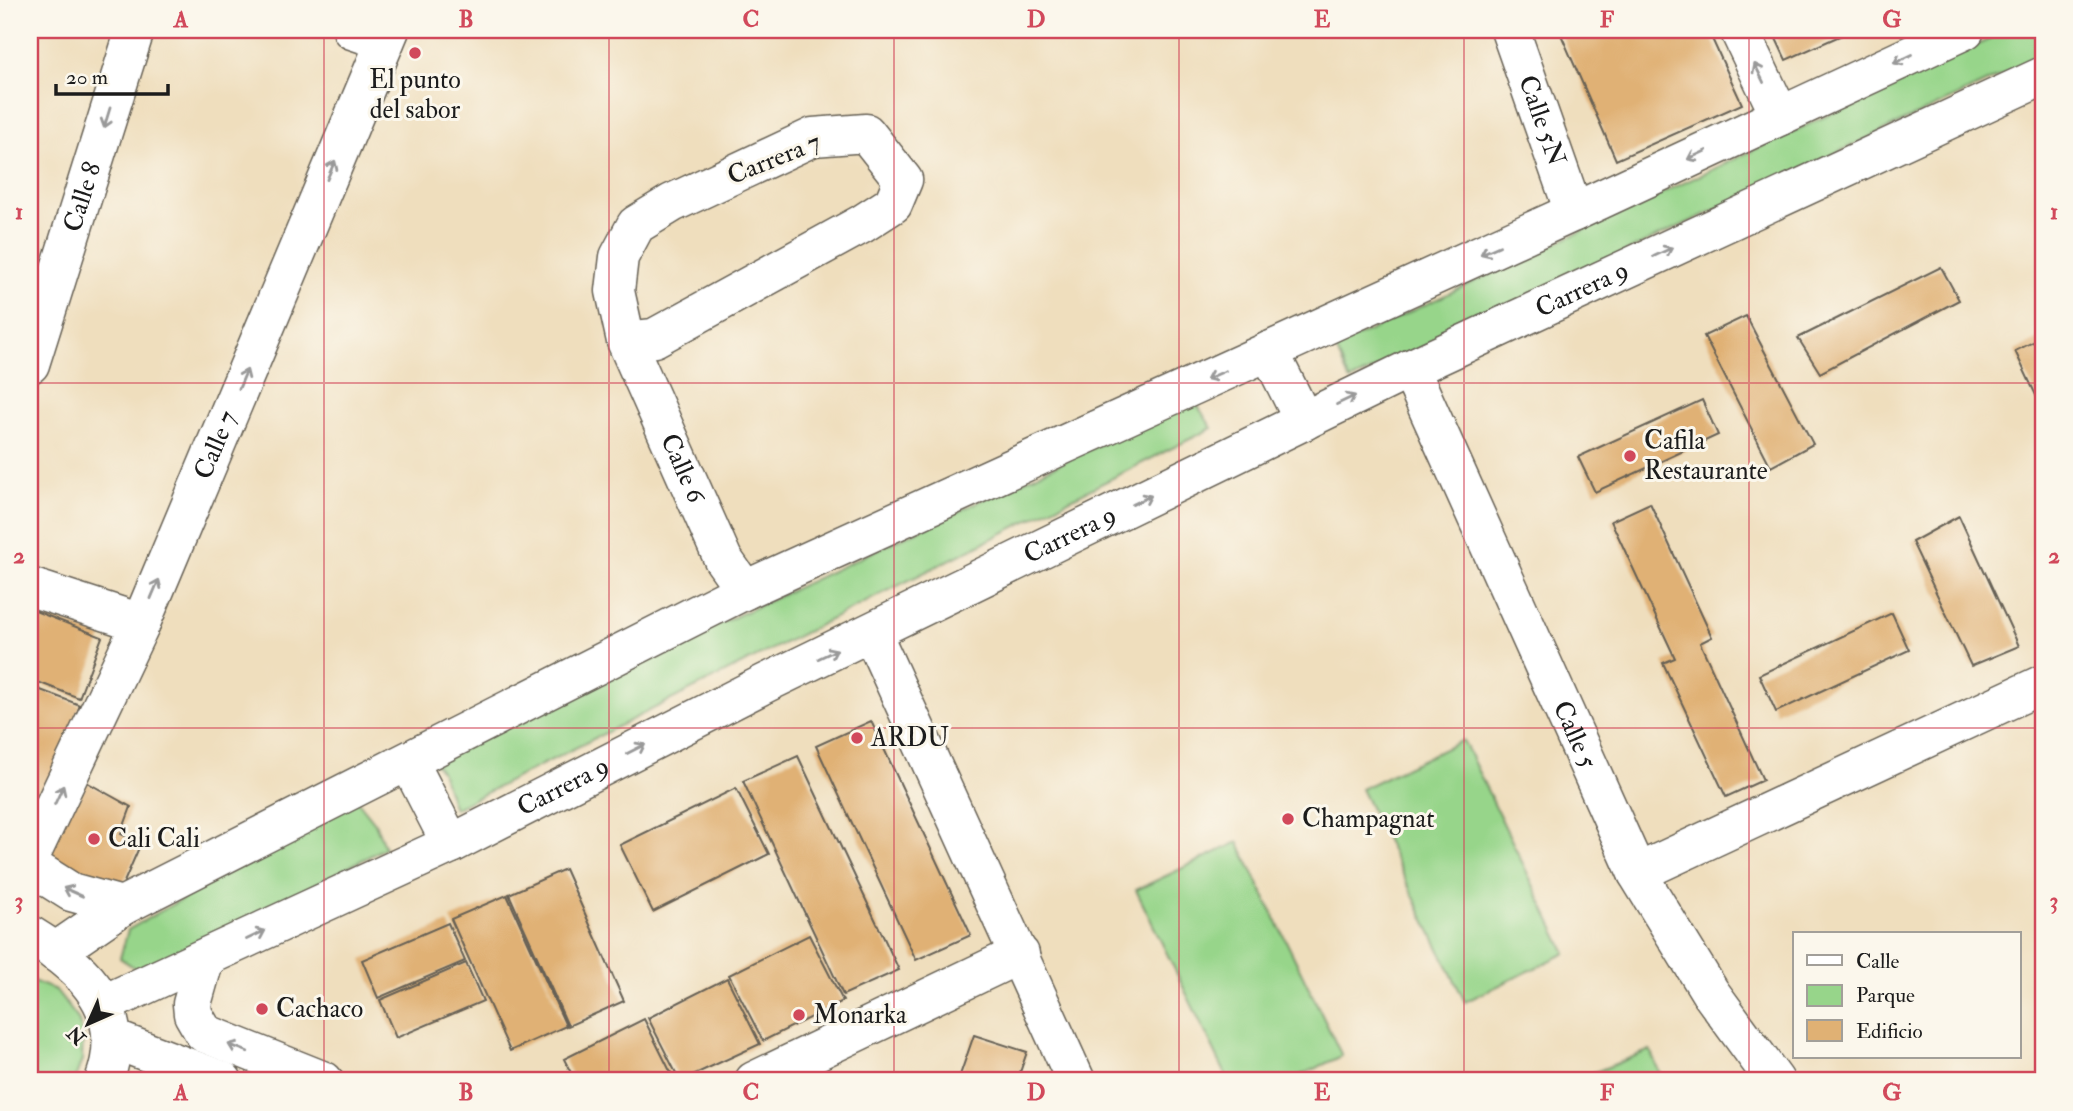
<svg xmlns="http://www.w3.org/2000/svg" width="2073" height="1111" font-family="'IM FELL Double Pica',serif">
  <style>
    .green { fill: #97d58a; stroke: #5a7853; stroke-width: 2 }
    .building { fill: #e0b174 }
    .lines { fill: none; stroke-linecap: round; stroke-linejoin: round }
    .minor-casing { stroke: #666054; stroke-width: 41 }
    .major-casing { stroke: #666054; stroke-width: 41 }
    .minor { stroke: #fff; stroke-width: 38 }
    .major { stroke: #fff; stroke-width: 38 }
    .oneway { stroke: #999 }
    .grid { fill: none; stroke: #d1495b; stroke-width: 2; stroke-opacity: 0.55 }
    .poi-dot { fill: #d1495b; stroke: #fbf7ec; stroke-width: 2.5 }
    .labels { text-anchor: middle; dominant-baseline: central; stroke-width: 6; stroke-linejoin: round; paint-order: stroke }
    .poi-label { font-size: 26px; fill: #1c1c1c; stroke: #fbf7ec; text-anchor: start }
    .street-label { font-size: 26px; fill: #1c1c1c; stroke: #fbf7ec }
    .neatline { fill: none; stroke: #d1495b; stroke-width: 2.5 }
    .grid-label { font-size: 23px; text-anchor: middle; font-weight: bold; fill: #d1495b }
  </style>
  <rect width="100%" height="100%" fill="#fbf7ec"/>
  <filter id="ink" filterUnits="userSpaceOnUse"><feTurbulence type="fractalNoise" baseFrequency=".0143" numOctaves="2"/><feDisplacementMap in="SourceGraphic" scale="14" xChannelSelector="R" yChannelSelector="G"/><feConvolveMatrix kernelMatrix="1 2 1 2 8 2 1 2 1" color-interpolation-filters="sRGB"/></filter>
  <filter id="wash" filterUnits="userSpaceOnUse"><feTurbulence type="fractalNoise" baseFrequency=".00686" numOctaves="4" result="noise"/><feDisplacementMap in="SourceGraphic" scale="28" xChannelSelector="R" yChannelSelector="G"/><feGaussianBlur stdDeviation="1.57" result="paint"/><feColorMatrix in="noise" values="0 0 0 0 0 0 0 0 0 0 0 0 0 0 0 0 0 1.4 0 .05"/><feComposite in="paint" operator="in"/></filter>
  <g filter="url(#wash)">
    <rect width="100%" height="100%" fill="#efdebd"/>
    <!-- green -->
    <path class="green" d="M2009 30H2043V56L1350 381 1335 347Z
      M1194 400 1212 428 454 809 441 771 432 760Z
      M1463 740 1566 953 1465 1002 1361 789Z
      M356 799 375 823 385 848 144 974 120 958 128 930Z
      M1238 842 1342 1056 1288 1081H1229L1136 890Z
      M30 980 56 990 78 1019 83 1035 82 1060 74 1081H30Z
      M1650 1050 1663 1081H1573Z"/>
    <g id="blocks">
      <!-- building -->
      <path class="building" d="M1559 30H1708L1742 104 1616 160Z
        M1772 30H1853L1786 60Z
        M1941 267 1959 300 1820 373 1798 338Z
        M1746 316 1813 444 1771 467 1704 336Z
        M2043 337V410L2015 351Z
        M1702 400 1718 435 1595 492 1578 457Z
        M1650 503 1712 637 1700 643 1763 780 1726 797 1663 663 1675 658 1611 521Z
        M1959 516 2019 646 1971 666 1912 542Z
        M30 609 102 637 79 698 30 679Z
        M1892 613 1909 650 1776 712 1759 675Z
        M30 686 80 705 37 818 30 816Z
        M871 721 971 935 916 960 816 746Z
        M798 756 899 970 843 995 743 781Z
        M81 779 131 807 121 834 141 843 118 896 45 865Z
        M736 788 769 854 653 912 620 845Z
        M565 869 624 1001 568 1026 509 894Z
        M507 895 566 1026 510 1051 451 919Z
        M448 923 465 961 378 998 362 960Z
        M809 935 843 1001 763 1041 729 975Z
        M466 963 483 1001 396 1038 380 1000Z
        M727 978 760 1044 680 1081 648 1018Z
        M644 1019 675 1081H575L564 1059Z
        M974 1035 1027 1052 1017 1081H958Z"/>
    </g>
  </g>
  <g filter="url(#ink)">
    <use href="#blocks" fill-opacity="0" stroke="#666054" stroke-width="2"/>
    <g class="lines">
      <defs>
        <g id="minor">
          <path d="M352 30 385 41"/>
          <path id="s1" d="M1510 30 1574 212"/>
          <path d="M1739 30 1780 116"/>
          <path id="s2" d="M626 341 654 338 862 224 893 204 903 180 866 133 813 137 672 203 636 225 619 257 615 291 626 341 723 559 745 590"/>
          <path id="s3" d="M1410 369 1637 873 1710 992 1775 1081"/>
          <path d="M30 587 141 623"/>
          <path d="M872 633 1076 1081"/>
          <path id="s4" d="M30 857 141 623 390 30"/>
          <path d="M1637 873 2043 684"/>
          <path d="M205 958 192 1004 193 1014 204 1033 324 1081"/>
          <path d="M754 1081 1020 954"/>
        </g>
        <g id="major">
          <path d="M1269 351 1304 421"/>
          <path id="s5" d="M30 364 135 30"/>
          <path d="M409 762 451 844"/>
          <path d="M30 866 71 892 122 906"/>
          <path d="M30 935C86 969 130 1012 104 1081"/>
          <path d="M55 952 122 906 745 590 1574 212 1965 30"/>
          <path id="s6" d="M104 1004 451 844 766 683 1410 369 2043 76"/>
          <path d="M113 1039 223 1081"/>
        </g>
      </defs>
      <!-- minor casing -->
      <use href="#minor" class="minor-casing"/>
      <!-- major casing -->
      <use href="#major" class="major-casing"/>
      <!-- minor -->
      <use href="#minor" class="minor"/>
      <!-- major -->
      <use href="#major" class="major"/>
    </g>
    <!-- one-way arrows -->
    <defs><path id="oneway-shaft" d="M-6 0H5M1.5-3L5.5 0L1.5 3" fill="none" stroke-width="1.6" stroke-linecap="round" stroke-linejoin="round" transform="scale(1.75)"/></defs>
    <g class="oneway">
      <use href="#oneway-shaft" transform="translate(1903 59) rotate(155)"/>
      <use href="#oneway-shaft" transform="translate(1759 73) rotate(-116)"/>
      <use href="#oneway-shaft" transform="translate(107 118) rotate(107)"/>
      <use href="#oneway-shaft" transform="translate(1697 155) rotate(155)"/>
      <use href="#oneway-shaft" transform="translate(331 170) rotate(-67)"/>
      <use href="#oneway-shaft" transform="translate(1490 250) rotate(156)"/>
      <use href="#oneway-shaft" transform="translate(1663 252) rotate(-25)"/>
      <use href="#oneway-shaft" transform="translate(1216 375) rotate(156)"/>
      <use href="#oneway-shaft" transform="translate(243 379) rotate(-67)"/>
      <use href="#oneway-shaft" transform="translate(1346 400) rotate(-26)"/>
      <use href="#oneway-shaft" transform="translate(1142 500) rotate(-26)"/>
      <use href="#oneway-shaft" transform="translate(155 589) rotate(-67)"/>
      <use href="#oneway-shaft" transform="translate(828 654) rotate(-25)"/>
      <use href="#oneway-shaft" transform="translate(636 749) rotate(-27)"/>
      <use href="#oneway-shaft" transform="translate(59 795) rotate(-65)"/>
      <use href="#oneway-shaft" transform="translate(73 892) rotate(-156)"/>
      <use href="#oneway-shaft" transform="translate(256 935) rotate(-25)"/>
      <use href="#oneway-shaft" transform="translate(238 1048) rotate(-159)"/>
    </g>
  </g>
  <!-- grid -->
  <path class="grid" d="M324 30V1081M609 30V1081M894 30V1081M1179 30V1081M1464 30V1081M1749 30V1081M30 383H2043M30 728H2043"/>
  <!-- markers -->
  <g class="poi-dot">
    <circle cx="415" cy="53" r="7"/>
    <circle cx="1630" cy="456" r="7"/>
    <circle cx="857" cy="738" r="7"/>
    <circle cx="1288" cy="819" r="7"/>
    <circle cx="94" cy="839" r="7"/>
    <circle cx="262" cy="1009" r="7"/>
    <circle cx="799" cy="1015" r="7"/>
  </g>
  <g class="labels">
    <!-- poi labels -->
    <g class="poi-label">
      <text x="415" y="80" text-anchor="middle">El punto<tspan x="415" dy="30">del sabor</tspan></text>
      <text x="1644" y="441">Cafila<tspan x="1644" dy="30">Restaurante</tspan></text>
      <text x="871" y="738">ARDU</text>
      <text x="1302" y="819">Champagnat</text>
      <text x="108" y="839">Cali Cali</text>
      <text x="276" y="1009">Cachaco</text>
      <text x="813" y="1015">Monarka</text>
    </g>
    <!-- street labels -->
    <g class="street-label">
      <text stroke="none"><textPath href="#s1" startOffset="96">Calle 5N</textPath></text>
      <text transform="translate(774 159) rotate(-22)">Carrera 7</text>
      <text stroke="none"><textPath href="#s5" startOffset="175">Calle 8</textPath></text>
      <text stroke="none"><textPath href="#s6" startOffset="1642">Carrera 9</textPath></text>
      <text stroke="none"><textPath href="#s4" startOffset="452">Calle 7</textPath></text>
      <text stroke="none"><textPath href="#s2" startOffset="900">Calle 6</textPath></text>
      <text stroke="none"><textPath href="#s6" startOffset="1074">Carrera 9</textPath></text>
      <text stroke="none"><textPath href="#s3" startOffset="401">Calle 5</textPath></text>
      <text stroke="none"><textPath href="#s6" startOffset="508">Carrera 9</textPath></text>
    </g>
  </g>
  <!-- margin -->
  <rect width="2073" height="1111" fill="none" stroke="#fbf7ec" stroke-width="77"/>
  <!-- legend -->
  <rect x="1793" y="932" width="228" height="126" fill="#fbf7ec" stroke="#a29f99" stroke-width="2"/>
  <rect x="1807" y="955" width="35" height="10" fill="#ffffff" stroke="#a29f99" stroke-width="2"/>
  <text x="1856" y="968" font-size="21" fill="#1c1c1c">Calle</text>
  <rect x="1807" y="985" width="35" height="21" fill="#97d58a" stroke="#a29f99" stroke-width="2"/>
  <text x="1856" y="1002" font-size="21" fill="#1c1c1c">Parque</text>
  <rect x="1807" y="1020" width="35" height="21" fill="#e0b174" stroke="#a29f99" stroke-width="2"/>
  <text x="1856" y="1038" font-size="21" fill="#1c1c1c">Edificio</text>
  <!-- north arrow -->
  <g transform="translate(88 1024) rotate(225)" stroke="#fbf7ec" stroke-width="5" paint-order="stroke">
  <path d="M0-5L12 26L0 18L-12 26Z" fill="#1c1c1c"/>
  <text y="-10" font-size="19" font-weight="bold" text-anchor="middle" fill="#1c1c1c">N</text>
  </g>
  <!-- scale -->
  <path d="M56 84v10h112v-10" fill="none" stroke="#1c1c1c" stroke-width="3.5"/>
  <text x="66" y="84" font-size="21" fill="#1c1c1c" stroke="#fbf7ec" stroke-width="5" paint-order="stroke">20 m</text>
  <rect x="38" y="38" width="1997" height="1034" class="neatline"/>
  <g class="grid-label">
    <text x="181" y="27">A</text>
    <text x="466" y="27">B</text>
    <text x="751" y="27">C</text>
    <text x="1036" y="27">D</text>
    <text x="1322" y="27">E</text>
    <text x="1607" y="27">F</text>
    <text x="1892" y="27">G</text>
    <text x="19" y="219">1</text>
    <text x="2054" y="219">1</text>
    <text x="19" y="563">2</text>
    <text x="2054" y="563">2</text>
    <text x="19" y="908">3</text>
    <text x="2054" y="908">3</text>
    <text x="181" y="1100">A</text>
    <text x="466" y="1100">B</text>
    <text x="751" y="1100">C</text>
    <text x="1036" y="1100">D</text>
    <text x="1322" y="1100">E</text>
    <text x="1607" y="1100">F</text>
    <text x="1892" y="1100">G</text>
  </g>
</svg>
